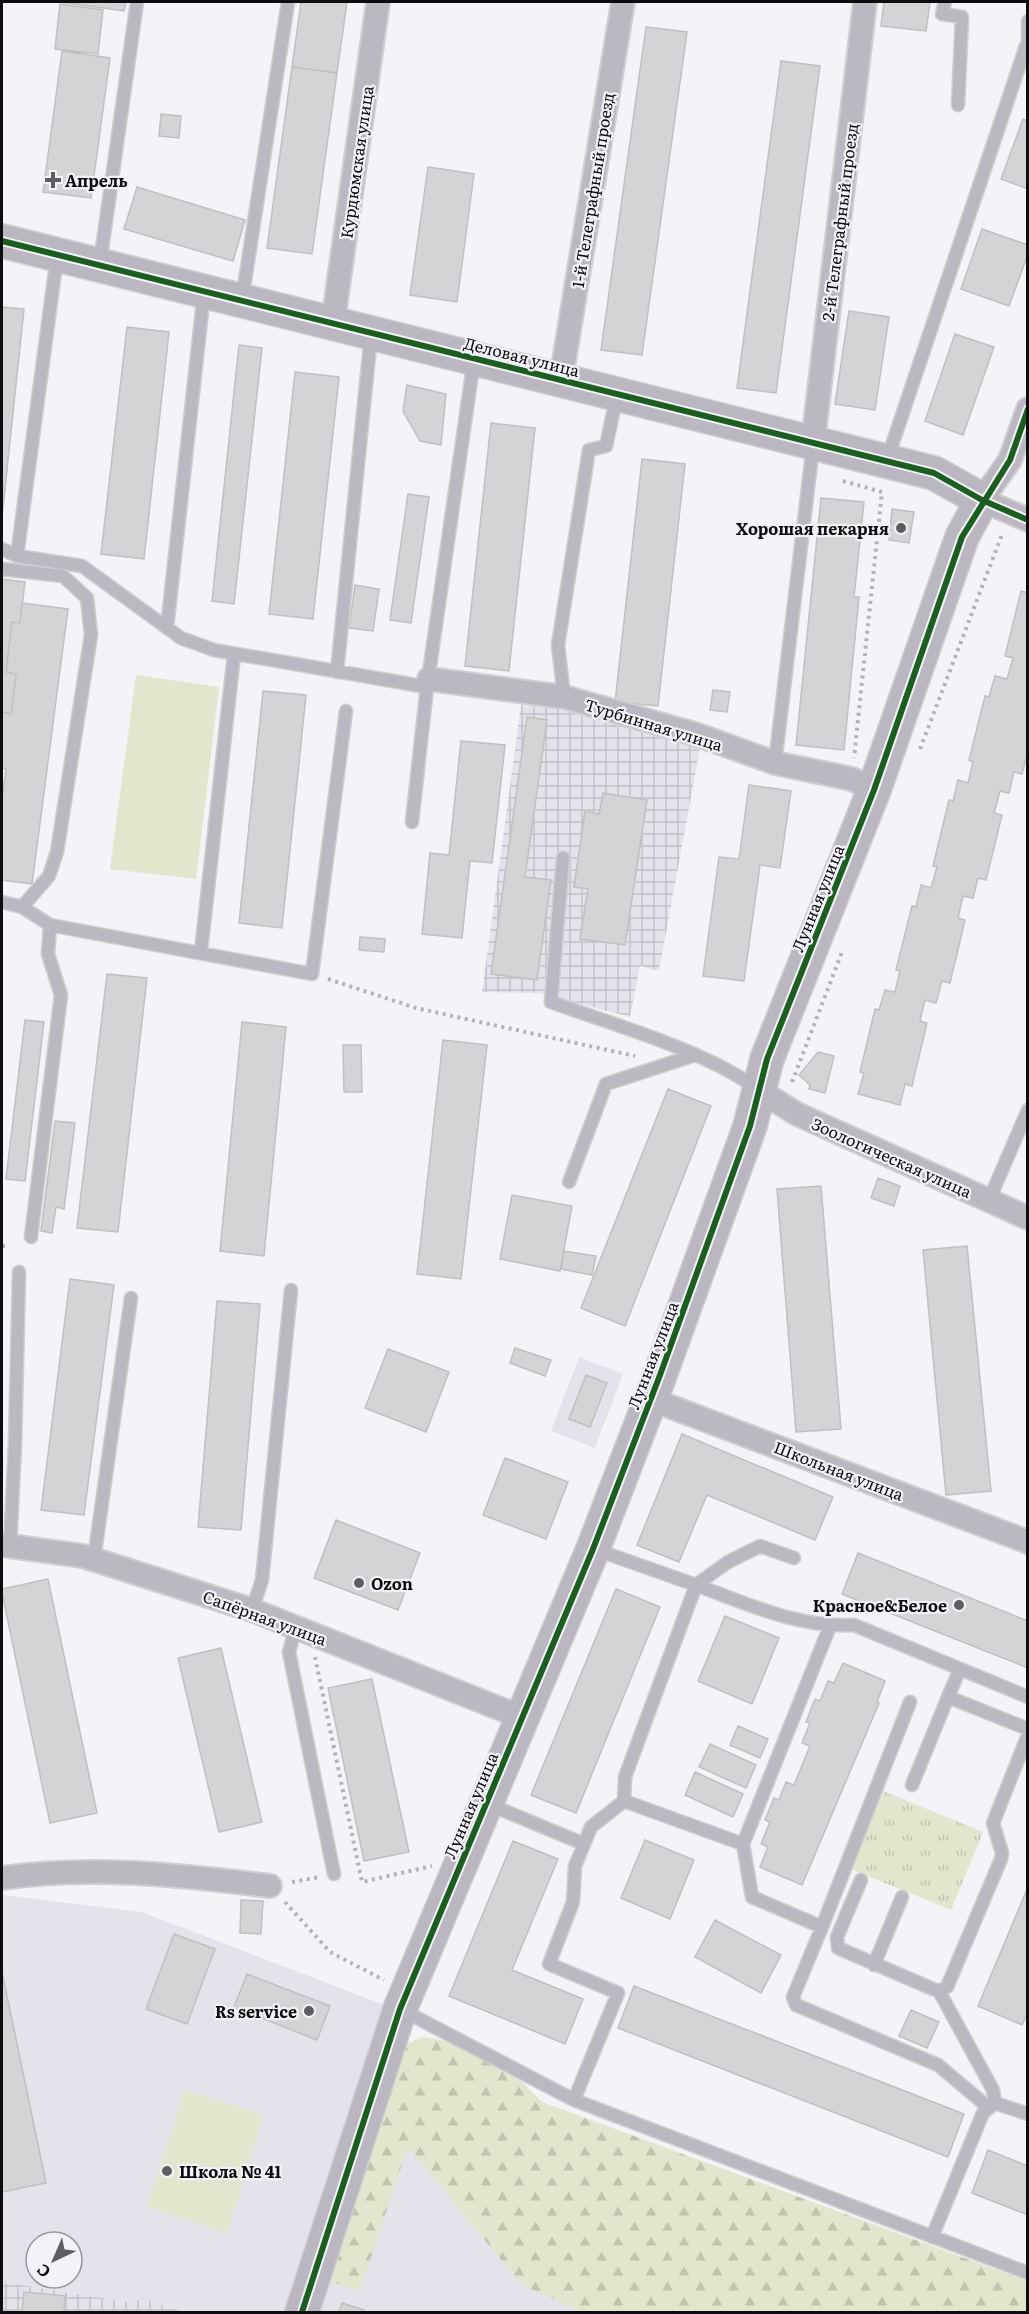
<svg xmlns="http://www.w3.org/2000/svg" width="1029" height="2314" font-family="Literata,serif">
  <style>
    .built { fill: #e5e2ec; fill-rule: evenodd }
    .industrial { fill: url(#industrial-grid) }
    .grass { fill: url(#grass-tufts) }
    .forest { fill: url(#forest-firs) }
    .pitch { fill: #e2e6cc }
    .building { fill: #d4d3d6; stroke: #c0bfc2; stroke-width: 1.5 }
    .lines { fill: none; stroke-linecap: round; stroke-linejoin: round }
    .lane-casing { stroke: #cfcfd1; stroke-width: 15 }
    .street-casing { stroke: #cfcfd1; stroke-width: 26 }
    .secondary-casing { stroke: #cfcfd1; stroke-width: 36 }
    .path { stroke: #b4b2b9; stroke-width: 4; stroke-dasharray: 3 4.5; stroke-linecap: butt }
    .lane { stroke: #bbb8c1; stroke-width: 12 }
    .street { stroke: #bbb8c1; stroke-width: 22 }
    .secondary { stroke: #bab7c1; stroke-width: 33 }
    .cycleway-casing { stroke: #f3f2f8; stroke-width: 10 }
    .cycleway { stroke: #1b5e20; stroke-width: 6 }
    .poi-dot { fill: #5e5d60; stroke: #f3f2f8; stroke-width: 2 }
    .labels { text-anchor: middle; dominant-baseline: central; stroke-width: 4.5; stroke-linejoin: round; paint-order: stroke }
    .street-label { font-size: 16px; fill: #0d0c0e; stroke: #f3f2f8 }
    .poi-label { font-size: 16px; font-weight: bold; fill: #0d0c0e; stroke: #f3f2f8; text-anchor: start }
  </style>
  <defs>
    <pattern id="industrial-grid" width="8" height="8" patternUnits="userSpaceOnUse" patternTransform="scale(1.5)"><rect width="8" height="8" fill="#e5e2ec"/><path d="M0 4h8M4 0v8" fill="none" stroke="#c3c1c9"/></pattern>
    <pattern id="grass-tufts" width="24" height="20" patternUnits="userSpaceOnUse" patternTransform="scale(1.5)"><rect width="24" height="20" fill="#e2e6cc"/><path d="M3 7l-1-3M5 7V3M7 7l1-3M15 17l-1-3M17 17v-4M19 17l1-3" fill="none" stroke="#c1c4ae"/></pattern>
    <pattern id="forest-firs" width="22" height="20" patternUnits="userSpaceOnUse" patternTransform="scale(1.5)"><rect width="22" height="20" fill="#e2e6cc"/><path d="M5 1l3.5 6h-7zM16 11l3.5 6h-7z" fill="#c1c4ae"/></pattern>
  </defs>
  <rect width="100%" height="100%" fill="#f4f3f7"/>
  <!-- built -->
  <path class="built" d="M579 1357 623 1374 595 1448 551 1431Z
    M2 1895 142 1912 387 2006 288 2312H184L142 2298 134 2303 2 2282ZM36 2242H72V2278H36Z
    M382 2106 961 2312H310Z"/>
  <!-- industrial -->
  <path class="industrial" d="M521 705 558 709 700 748 659 971 640 966 630 1017 539 993 482 992Z
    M2 2282 134 2303 142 2298 184 2312H2Z"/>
  <!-- grass -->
  <path class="grass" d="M883 1791 983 1832 951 1910 851 1869Z"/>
  <!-- forest -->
  <path class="forest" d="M422 2037 446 2041 519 2079 542 2102 1027 2281 1028 2312H582L522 2285 408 2147 359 2292 322 2279 402 2046Z"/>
  <!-- pitch -->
  <path class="pitch" d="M136 675 219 687 196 879 110 869Z
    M185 2090 264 2115 227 2233 147 2207Z"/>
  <!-- building -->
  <path class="building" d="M60 2H126L124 11Z
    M301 2H347L337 73 292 67Z
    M884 2H930L926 31 881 26Z
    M60 4 103 10 98 54 55 49Z
    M646 27 687 32 642 355 601 350Z
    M62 51 110 58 91 198 43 192Z
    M781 61 820 66 776 393 737 388Z
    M292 67 337 73 312 254 267 248Z
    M161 114 181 116 179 138 159 136Z
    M1023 119 1028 121V189L1001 179Z
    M428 167 474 174 457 302 410 295Z
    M137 187 245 220 233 261 124 229Z
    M982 229 1028 245V254L1009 306 961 289Z
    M2 307 24 309 2 517Z
    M849 311 889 317 875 410 835 404Z
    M127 327 169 332 144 559 101 554Z
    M955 334 994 347 963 435 925 421Z
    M239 345 262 348 234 604 212 601Z
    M295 372 339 377 313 619 269 614Z
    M407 385 446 394 441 445 420 441 403 411Z
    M491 423 535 428 509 671 465 666Z
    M642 459 685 464 658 706 615 702Z
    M408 494 429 497 411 623 390 620Z
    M821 498 864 502 854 597H859L844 750 796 745Z
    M892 509 914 512 909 543 889 540Z
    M2 579 25 582 20 623 12 622 6 672 16 674 11 714 2 712Z
    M355 585 379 589 373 631 349 628Z
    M1021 591 1028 593V752L1022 774 1014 772 1009 793 1000 791 994 813 1002 815 986 880 978 878 973 898 963 896 958 918 965 920 950 983 942 981 936 1003 925 1000 920 1021 927 1023 912 1086 905 1084 900 1105 858 1094 864 1073 860 1072 875 1009 879 1010 885 990 895 992 900 971 896 970 912 906 916 907 921 885 931 888 937 867 933 866 949 800 953 801 958 780 968 783 973 762 969 760 985 696 989 697 995 676 1007 679 1013 658 1005 656Z
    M22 603 68 609 32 884 2 880V800L6 769 2 768V712L11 714 16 674 6 672 12 622 20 623Z
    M713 690 730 692 727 712 710 710Z
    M263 691 306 695 282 928 239 923Z
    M527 717 547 720 525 877 551 880 537 980 491 974Z
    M461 741 505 745 492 863 470 861 462 938 422 934 430 853 449 855Z
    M749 785 791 791 780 868 760 865 744 981 703 976 719 857 739 859Z
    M603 793 647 800 625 945 580 939 588 889 574 887 585 811 599 814Z
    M360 937 385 939 384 952 359 950Z
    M107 974 147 978 118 1232 77 1228Z
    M25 1020 44 1022 25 1181 6 1179Z
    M242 1022 286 1027 264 1256 220 1251Z
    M443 1040 487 1045 461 1279 417 1274Z
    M343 1045H361L362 1092H344Z
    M818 1052 834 1056 825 1093 809 1089 810 1085 799 1075Z
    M668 1089 711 1106 625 1326 581 1308Z
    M55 1121 75 1123 64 1209 56 1207 52 1233 41 1231Z
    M878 1178 900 1186 894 1206 871 1198Z
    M821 1186 841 1429 796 1432 777 1189Z
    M512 1195 572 1206 560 1271 500 1259Z
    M967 1246 991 1491 946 1495 923 1250Z
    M564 1251 596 1256 592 1275 561 1269Z
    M70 1279 114 1285 84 1515 41 1510Z
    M217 1301 260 1304 241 1530 198 1527Z
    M515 1348 551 1360 545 1376 510 1363Z
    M388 1349 449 1372 426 1432 365 1408Z
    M586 1375 607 1383 590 1427 569 1419Z
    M682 1434 833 1497 815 1540 707 1495 679 1562 637 1545Z
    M505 1458 568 1482 546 1539 483 1515Z
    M336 1520 420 1553 398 1610 314 1578Z
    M858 1553 1028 1621V1668L842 1594Z
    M48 1579 97 1813 50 1823 2 1593V1589Z
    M616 1589 660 1607 576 1813 531 1795Z
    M725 1616 779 1638 752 1704 698 1681Z
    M221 1648 262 1822 219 1832 178 1658Z
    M843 1663 885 1681 877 1702 879 1703 802 1885 760 1867 768 1847 761 1844 770 1822 765 1820 774 1798 779 1800 786 1782 794 1785 810 1746 802 1743 810 1723 806 1722 815 1699 820 1701 828 1681 834 1683Z
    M372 1679 409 1852 364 1861 328 1688Z
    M738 1726 768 1739 760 1758 730 1745Z
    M710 1744 756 1765 746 1788 699 1767Z
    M695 1772 743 1794 733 1817 685 1795Z
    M645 1840 694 1860 670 1919 621 1898Z
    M513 1841 558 1859 512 1970 583 1999 565 2044 449 1996Z
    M1028 1887V2012L1022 2025 978 2006Z
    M241 1900 263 1901 261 1934 240 1933Z
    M715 1920 781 1955 761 1993 695 1957Z
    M174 1934 215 1949 187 2024 146 2009Z
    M2 1972 46 2183 2 2192Z
    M247 1974 330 2006 317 2040 234 2007Z
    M634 1986 964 2114 948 2157 618 2028Z
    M911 2010 939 2022 927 2048 899 2036Z
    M988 2150 1028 2166V2215L972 2193Z
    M24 2292 65 2296 64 2312H22Z
    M342 2303 364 2310 363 2312H339Z"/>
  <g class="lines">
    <defs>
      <path id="lane" d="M945 2 942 14 962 17 958 105
        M1028 21V47
        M100 263 137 2
        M242 300 288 2
        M887 460 1026 46
        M2 549 17 556 82 566 181 638 214 650 427 687
        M17 556 57 257
        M2 569 63 576 87 598 91 635 57 852 49 876 22 907
        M167 628 204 293
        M337 672 371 335
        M564 697 558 645 589 450 606 446 617 395
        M775 763 813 446
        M412 822 427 687 474 359
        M563 858 551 1002C614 1025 704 1050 756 1088
        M2 902 22 907 50 925 312 974 346 711
        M201 951 234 655
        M569 1182 606 1084 695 1055
        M989 1200 1028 1110
        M31 1237 61 995 48 954 50 925
        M10 1546 15 1445 19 1272
        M594 1549 696 1585 728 1562 760 1546 794 1558
        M94 1559 131 1298
        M252 1610 262 1580 291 1290
        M830 1626 743 1844 752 1897 822 1927 910 1702
        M296 1627 289 1652 334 1874
        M960 1669 948 1697 1028 1729
        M912 1785 948 1697
        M624 1801 743 1844
        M488 1804 584 1844
        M861 1880 837 1937 838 1948 933 1989 939 1991 947 1987 1001 1859 1002 1853 993 1823 1028 1735
        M822 1927 793 1997 796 2005 938 2065 988 2107
        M874 1965 902 1897
        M939 1991 993 2090 995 2103
        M402 2010 574 2100 1028 2273
        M574 2100 618 1993 549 1964 573 1902 575 1866 591 1827 624 1801 625 1777 696 1585C748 1604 798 1628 854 1625L1028 1697
        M932 2237 983 2113 995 2103 1028 2114"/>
      <path id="street" d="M333 322 378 2
        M561 379 623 2
        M1028 409 1010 460 982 500 1028 520
        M813 442 865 2
        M429 679 564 697 695 734 775 763 852 779 874 790
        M760 1091 797 1114 1028 1218
        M650 1399 1028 1542
        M2 1545 83 1556 252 1610 521 1717
        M2 1878C90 1865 182 1875 270 1886"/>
      <path id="secondary" d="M2 241 934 473 982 500 962 537 874 790 767 1059 750 1126 660 1375 593 1549 400 2009 302 2312"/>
    </defs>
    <!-- lane casing -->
    <use href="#lane" class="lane-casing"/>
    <!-- street casing -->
    <use href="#street" class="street-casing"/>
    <!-- secondary casing -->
    <use href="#secondary" class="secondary-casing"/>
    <!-- path -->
    <path class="path" d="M843 481 882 492 854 758
      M920 749 1003 532
      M328 979 416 1008 635 1056
      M792 1082 842 952
      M2 1246H8
      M315 1657 362 1882 432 1866
      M292 1882 320 1877
      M285 1902 330 1952 384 1980"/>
    <!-- lane -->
    <use href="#lane" class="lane"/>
    <!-- street -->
    <use href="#street" class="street"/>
    <!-- secondary -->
    <use href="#secondary" class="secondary"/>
    <defs>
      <path id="cycleway" d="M2 241 934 473 982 500 1028 520
        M302 2312 400 2009 593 1549 660 1375 750 1126 767 1059 874 790 962 537 1010 460 1028 409"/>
    </defs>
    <!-- cycleway casing -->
    <use href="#cycleway" class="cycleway-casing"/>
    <!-- cycleway -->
    <use href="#cycleway" class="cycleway"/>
  </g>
  <!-- markers -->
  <g class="poi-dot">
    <path d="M50 171h6v6h6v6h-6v6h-6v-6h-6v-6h6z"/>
    <circle cx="901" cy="528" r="6"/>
    <circle cx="359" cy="1583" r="6"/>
    <circle cx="959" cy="1605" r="6"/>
    <circle cx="309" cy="2011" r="6"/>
    <circle cx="167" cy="2171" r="6"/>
  </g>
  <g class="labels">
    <!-- street labels -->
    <g class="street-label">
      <text transform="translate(356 162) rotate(-82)">Курдюмская улица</text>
      <text transform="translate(592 190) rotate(-81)">1-й Телеграфный проезд</text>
      <text transform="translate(839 222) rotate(-83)">2-й Телеграфный проезд</text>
      <text transform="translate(522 356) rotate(14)">Деловая улица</text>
      <text transform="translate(654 724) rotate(17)">Турбинная улица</text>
      <text transform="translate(817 898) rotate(-68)">Лунная улица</text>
      <text transform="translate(892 1157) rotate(24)">Зоологическая улица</text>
      <text transform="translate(652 1355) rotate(-69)">Лунная улица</text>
      <text transform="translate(839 1470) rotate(21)">Школьная улица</text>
      <text transform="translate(265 1617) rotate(20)">Сапёрная улица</text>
      <text transform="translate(470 1805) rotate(-67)">Лунная улица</text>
    </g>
    <!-- poi labels -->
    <g class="poi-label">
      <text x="65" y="180">Апрель</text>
      <text x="889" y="528" text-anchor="end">Хорошая пекарня</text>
      <text x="371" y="1583">Ozon</text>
      <text x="947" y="1605" text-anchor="end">Красное&amp;Белое</text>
      <text x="297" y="2011" text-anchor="end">Rs service</text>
      <text x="179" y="2171">Школа № 41</text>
    </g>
  </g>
  <!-- border -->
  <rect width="1029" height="2314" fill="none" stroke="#0d0c0e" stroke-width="6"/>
  <!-- north arrow -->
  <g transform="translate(54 2260) rotate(224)"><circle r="28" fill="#f3f2f8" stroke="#97969a" stroke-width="1.5"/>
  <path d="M0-4.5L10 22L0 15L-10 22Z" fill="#5e5d60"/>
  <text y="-9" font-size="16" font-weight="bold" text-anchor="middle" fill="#0d0c0e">С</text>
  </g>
</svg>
